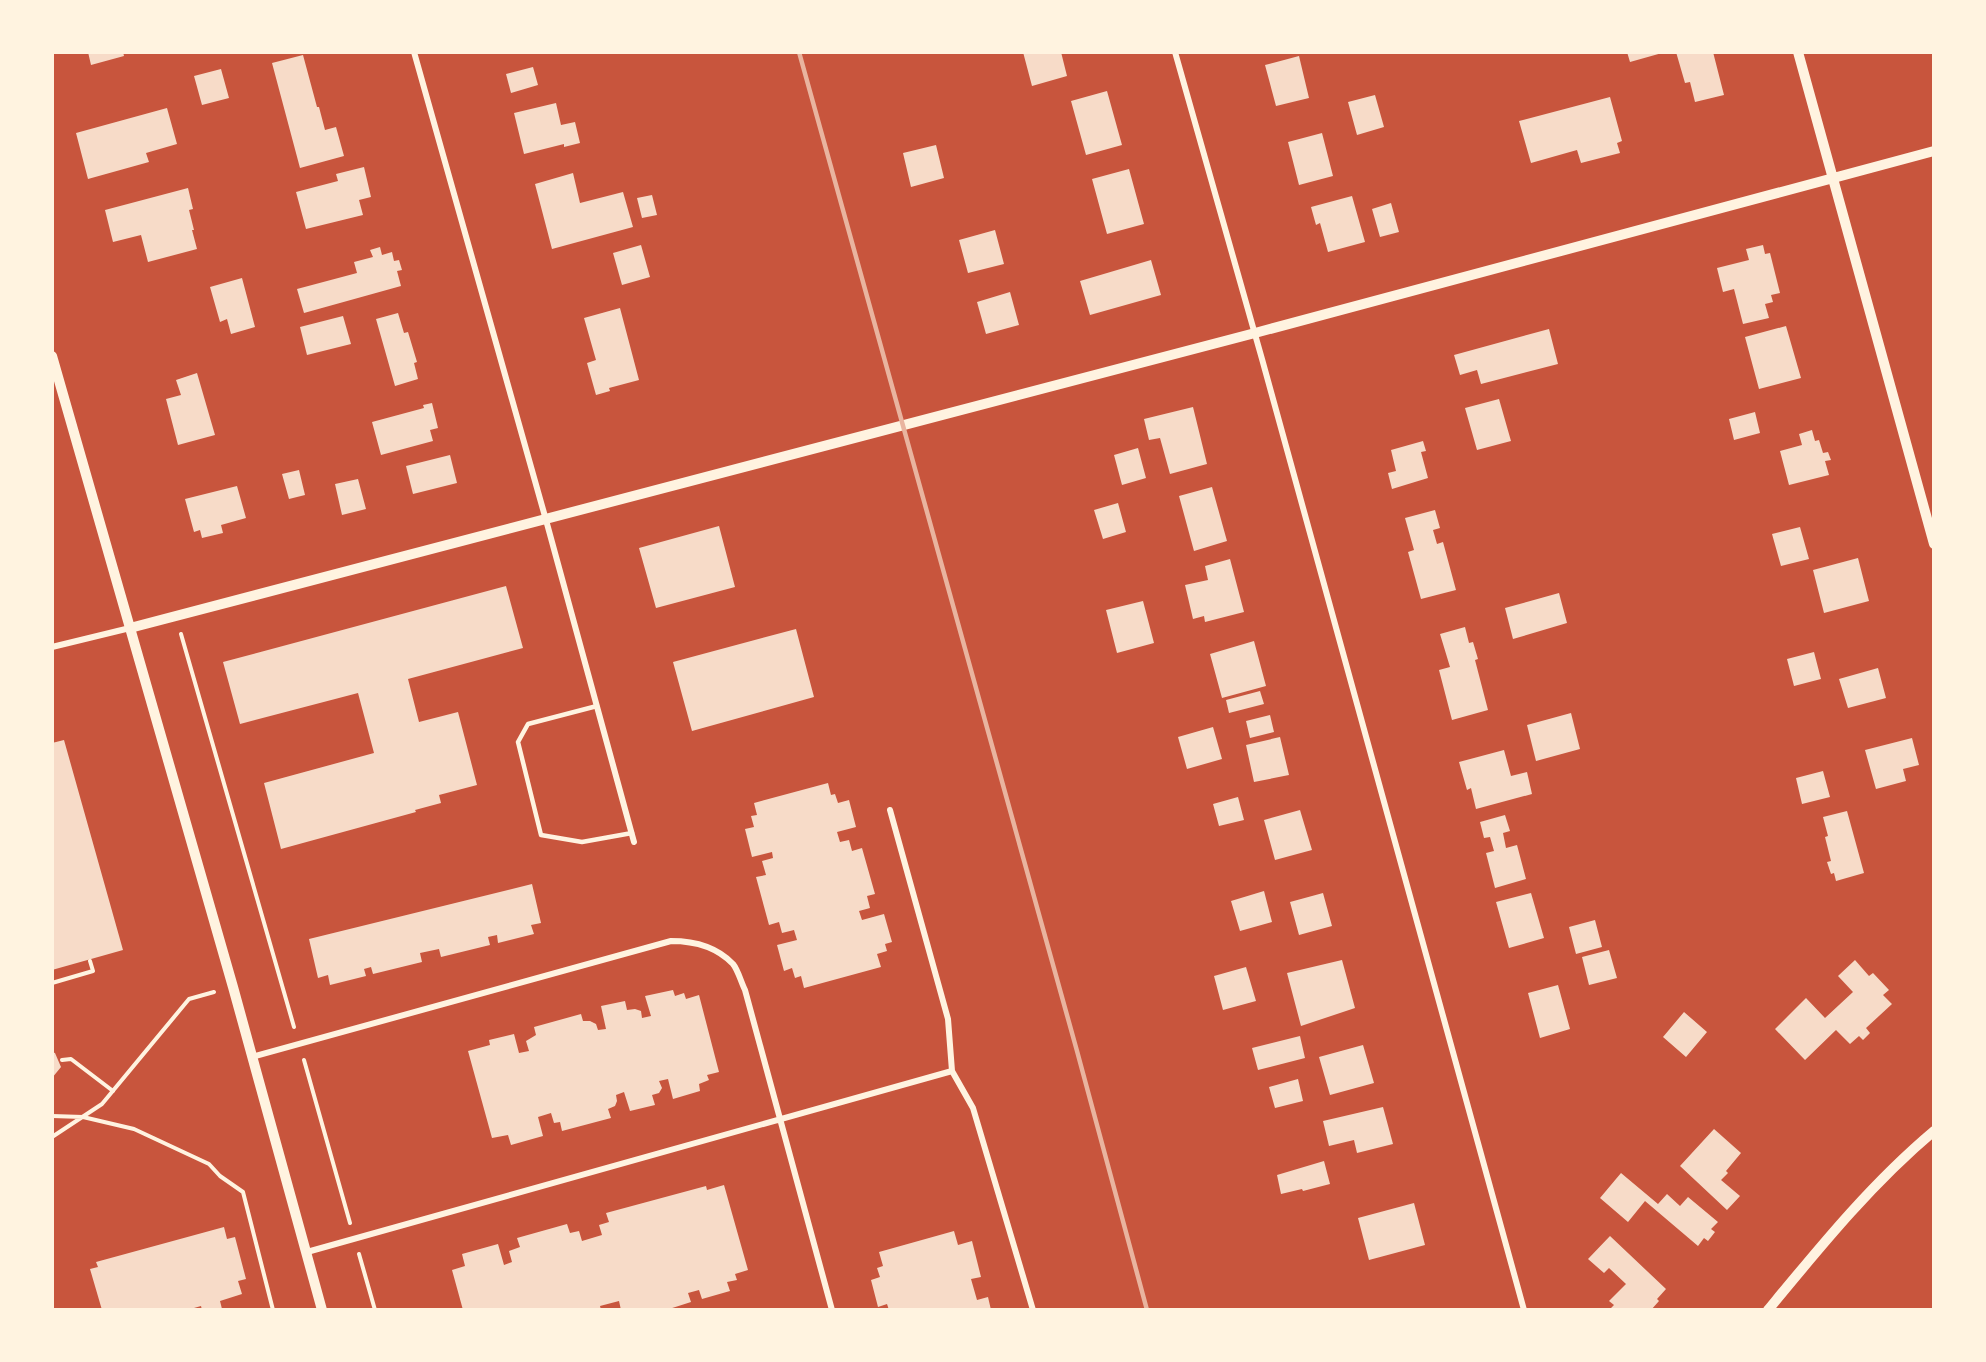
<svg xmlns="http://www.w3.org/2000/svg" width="1986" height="1362" font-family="'Space Grotesk',sans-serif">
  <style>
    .building { fill: #f7dbc8 }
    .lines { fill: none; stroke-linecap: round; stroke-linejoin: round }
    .path { stroke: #fff3e0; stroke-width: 4 }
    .service { stroke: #fff3e0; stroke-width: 4.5 }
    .minor { stroke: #fff3e0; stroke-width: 6 }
    .tertiary { stroke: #fff3e0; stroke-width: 10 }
    .rail { stroke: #e9b49f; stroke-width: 4.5 }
  </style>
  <rect width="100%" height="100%" fill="#c8553d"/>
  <!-- building -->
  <path class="building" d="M88 52H123L124 56 91 65Z
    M1023 52H1061L1067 76 1032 86Z
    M1627 52H1662V53L1630 62Z
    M1676 52H1713L1724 95 1695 102 1690 82 1685 83Z
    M303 55 317 107H319L325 130 336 127 344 156 300 168 272 63Z
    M1299 56 1309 98 1276 106 1265 65Z
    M533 67 538 85 511 93 506 74Z
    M221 69 229 98 202 105 194 76Z
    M1107 91 1122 145 1086 155 1071 101Z
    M1375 95 1384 127 1357 135 1348 102Z
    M1610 97 1622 141 1617 143 1620 153 1581 163 1577 150 1531 163 1519 121Z
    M556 103 561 125 575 122 580 143 564 147V144L524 154 514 113Z
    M167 108 177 144 146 153 149 162 88 179 76 133Z
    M1322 133 1333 176 1299 185 1288 142Z
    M936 145 944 178 911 187 903 153Z
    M364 167 371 197 359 200 363 215 306 229 296 192 338 181 336 174Z
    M1129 169 1144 224 1107 234 1092 179Z
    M573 173 580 203 623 192 633 227 552 249 535 184Z
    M188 188 193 209 189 210 194 230H192L197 249 148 262 141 235 113 242 105 210Z
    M652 195 657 215 642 218 637 198Z
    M1352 196 1365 242 1328 252 1320 223 1316 225 1311 207Z
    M1391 203 1399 232 1380 237 1372 209Z
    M995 230 1004 264 968 273 959 240Z
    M641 245 650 277 622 285 613 253Z
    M1763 245 1765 254 1770 253 1780 293 1771 295 1773 302 1765 304 1769 318 1743 324 1734 289 1723 292 1717 268 1749 260 1746 249Z
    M380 247 382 255 392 252 394 261 399 260 402 270 397 271 401 286 304 313 297 289 357 273 354 262 373 257 370 250Z
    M1151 260 1161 295 1090 315 1080 281Z
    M242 278 255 327 231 334 227 319 220 322 210 287Z
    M1010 292 1019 325 986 334 977 302Z
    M620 308 639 380 609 388 610 391 596 395 587 363 596 360 584 318Z
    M398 313 404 333 408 332 417 362 414 363 418 379 395 386 376 319Z
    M343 316 351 344 307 355 300 327Z
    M1786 326 1801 378 1759 389 1745 337Z
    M1549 329 1558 364 1481 384 1477 370 1460 375 1454 355Z
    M197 373 215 435 178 445 166 399 181 395 176 380Z
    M1499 399 1511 441 1477 450 1465 408Z
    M432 403 438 428 430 430 433 441 381 455 372 422 424 408 423 405Z
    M1193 407 1207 464 1170 474 1160 438 1149 440 1144 419Z
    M1755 412 1760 433 1734 440 1729 419Z
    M1812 430 1815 441 1819 440 1823 453 1828 452 1831 460 1825 461 1829 475 1789 485 1780 451 1802 445 1799 434Z
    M1423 441 1426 451 1421 452 1428 478 1392 489 1388 473 1396 471 1391 450Z
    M1138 448 1146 478 1122 485 1114 455Z
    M450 455 457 483 413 494 406 466Z
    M299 470 305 495 289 499 282 474Z
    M358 479 366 509 342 515 335 484Z
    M237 486 246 518 221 525 223 533 202 538 200 530 194 532 185 499Z
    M1212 487 1227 541 1194 551 1179 496Z
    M1118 503 1126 532 1103 539 1094 510Z
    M1435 510 1440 528 1433 530 1437 544 1443 542 1456 590 1421 599 1408 552 1414 550 1405 518Z
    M719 526 735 587 656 608 639 548Z
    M1800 527 1809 559 1781 566 1772 534Z
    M1858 558 1869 601 1824 613 1813 570Z
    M1230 559 1244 612 1205 622 1204 616 1193 619 1185 585 1208 580 1205 566Z
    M506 586 523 648 408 679 419 722 458 712 477 785 439 795 441 803 415 810 416 812 281 849 264 783 374 753 358 693 240 724 223 662Z
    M1559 593 1567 623 1513 639 1505 608Z
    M1143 601 1154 643 1117 653 1106 610Z
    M1465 627 1469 643 1473 642 1478 659 1475 660 1488 710 1452 720 1439 670 1450 667 1440 634Z
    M796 629 814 697 692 731 673 662Z
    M1254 641 1266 686 1222 698 1210 654Z
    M1814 652 1821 679 1794 686 1787 659Z
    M1878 668 1886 698 1848 708 1839 679Z
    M1260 691 1264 704 1229 713 1226 700Z
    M1571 713 1580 749 1536 761 1527 725Z
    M1270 715 1274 732 1250 738 1246 721Z
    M1213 727 1222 759 1187 769 1178 737Z
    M1280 737 1289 775 1254 782 1246 745Z
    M1912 738 1919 765 1903 769 1906 781 1876 789 1865 750Z
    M64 740 123 950 52 970V743Z
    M1504 750 1511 776 1527 772 1532 794 1476 809 1471 788 1467 790 1459 762Z
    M1823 771 1830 797 1802 804 1796 778Z
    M828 783 831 795 835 794 838 803 849 800 856 827 837 832 840 842 849 840 852 851 862 848 875 894 867 896 870 908 859 911 862 920 884 914 892 942 885 944 887 951 877 954 881 967 804 988 801 976 795 978 792 968 784 971 777 945 797 940 794 930 782 933 779 922 769 925 756 877 766 875 762 861 773 858 772 852 752 857 745 829 754 827 751 816 757 815 754 803Z
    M1238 797 1244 820 1219 826 1213 804Z
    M1300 810 1312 850 1275 860 1264 820Z
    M1847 811 1864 873 1836 881 1834 873 1831 874 1827 862 1831 861 1825 837 1828 836 1823 817Z
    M1505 815 1510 831 1503 833 1506 848 1517 845 1526 879 1495 888 1486 853 1494 851 1490 837 1484 838 1480 822Z
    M532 884 541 923 531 925 534 934 498 943 497 935 488 937 490 945 441 957 439 949 420 953 422 962 373 974 371 967 364 969 366 976 330 985 328 975 318 978 309 939Z
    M1264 891 1272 922 1240 931 1231 901Z
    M1323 893 1332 926 1299 935 1290 902Z
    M1531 893 1544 938 1509 948 1496 902Z
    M1595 920 1602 947 1576 954 1569 927Z
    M1609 950 1617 978 1589 985 1582 957Z
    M1342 960 1355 1008 1301 1026 1287 973Z
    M1855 960 1869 976 1873 973 1889 990 1883 995 1892 1004 1866 1028 1870 1033 1863 1040 1859 1036 1850 1044 1836 1030 1805 1060 1775 1029 1806 998 1825 1018 1853 992 1838 976Z
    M1246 967 1256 1001 1223 1010 1214 976Z
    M1558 985 1570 1029 1540 1038 1528 993Z
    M673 990 675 996 684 993 686 999 699 995 719 1072 707 1075 709 1080 699 1084 700 1091 673 1099 668 1079 659 1081 662 1088 659 1093 652 1095 655 1105 630 1111 624 1092 616 1095 617 1101 615 1106 608 1109 611 1118 562 1131 560 1122 554 1123 551 1113 538 1117 543 1136 511 1145 508 1135 492 1138 468 1051 490 1045 489 1040 514 1034 519 1053 529 1051 526 1041 536 1035 534 1027 581 1014 583 1021H590L596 1024 598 1030 606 1029 601 1006 625 1001 627 1010 635 1009 641 1011 642 1018 651 1016 645 996Z
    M1684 1012 1707 1032 1686 1057 1663 1037Z
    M1300 1036 1305 1058 1258 1070 1252 1048Z
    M1363 1045 1374 1083 1330 1095 1319 1057Z
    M52 1052 55 1053 61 1067 52 1078Z
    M1298 1079 1303 1101 1275 1108 1269 1087Z
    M1383 1107 1393 1144 1357 1153 1354 1140 1329 1146 1323 1121Z
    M1714 1129 1741 1153 1726 1171 1728 1173 1721 1180 1740 1196 1727 1210 1680 1166Z
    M1324 1161 1330 1184 1303 1191 1302 1189 1281 1194 1277 1175Z
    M1621 1173 1658 1204 1667 1194 1680 1206 1688 1197 1718 1222 1711 1229 1715 1232 1708 1241 1704 1238 1698 1246 1645 1201 1628 1222 1600 1198Z
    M724 1185 748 1270 735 1274 737 1280 727 1282 730 1291 702 1299 699 1290 688 1293 691 1302 666 1310H621L619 1301 600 1306 601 1310H463L452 1270 465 1266 462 1254 498 1244 504 1265 512 1262 509 1251 520 1247 517 1238 567 1224 570 1233 579 1231 582 1241 602 1235 599 1225 609 1222 606 1213 706 1186 707 1190Z
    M1414 1203 1425 1245 1369 1260 1358 1218Z
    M224 1227 227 1239 235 1237 246 1279 238 1281 242 1294 220 1301 222 1309 202 1310 201 1306 187 1310H102L90 1269 98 1267 96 1262Z
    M954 1231 958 1245 972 1241 981 1277 971 1279 977 1300 988 1297 991 1310H889L887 1304 878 1307 871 1280 880 1277 877 1268 883 1266 879 1252Z
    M1610 1236 1666 1289 1657 1299 1659 1301 1651 1310H1609L1614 1305 1609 1301 1626 1284 1609 1268 1604 1273 1588 1259Z"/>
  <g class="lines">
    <!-- path -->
    <path class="path" d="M181 634 294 1027
      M52 983 93 971 90 961
      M62 1060 71 1059 113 1091
      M304 1060 350 1223
      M52 1116 83 1117 134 1129 209 1164 220 1176 243 1192 273 1310
      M52 1137 102 1104 189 999 214 992
      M359 1254 375 1310"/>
    <!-- service -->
    <path class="service" d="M597 706 528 724 518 742 541 835 582 842 632 833"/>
    <!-- minor -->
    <path class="minor" d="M414 52 546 520 634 842
      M1175 52 1262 359 1524 1310
      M52 647 130 628
      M890 810 948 1019 952 1071 973 1108 1033 1310
      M252 1057 671 941C694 941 716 946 733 964 738 970 741 982 745 990L832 1310
      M307 1252 952 1071"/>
    <!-- tertiary -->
    <path class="tertiary" d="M1798 52 1934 544
      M52 356 233 987 322 1310
      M130 628 1255 333 1934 151
      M1768 1310C1820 1247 1871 1184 1934 1131"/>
    <!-- rail -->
    <path class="rail" d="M799 52 1077 1051 1147 1310"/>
  </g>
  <!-- border -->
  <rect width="1986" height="1362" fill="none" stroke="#fff3e0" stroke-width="108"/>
</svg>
